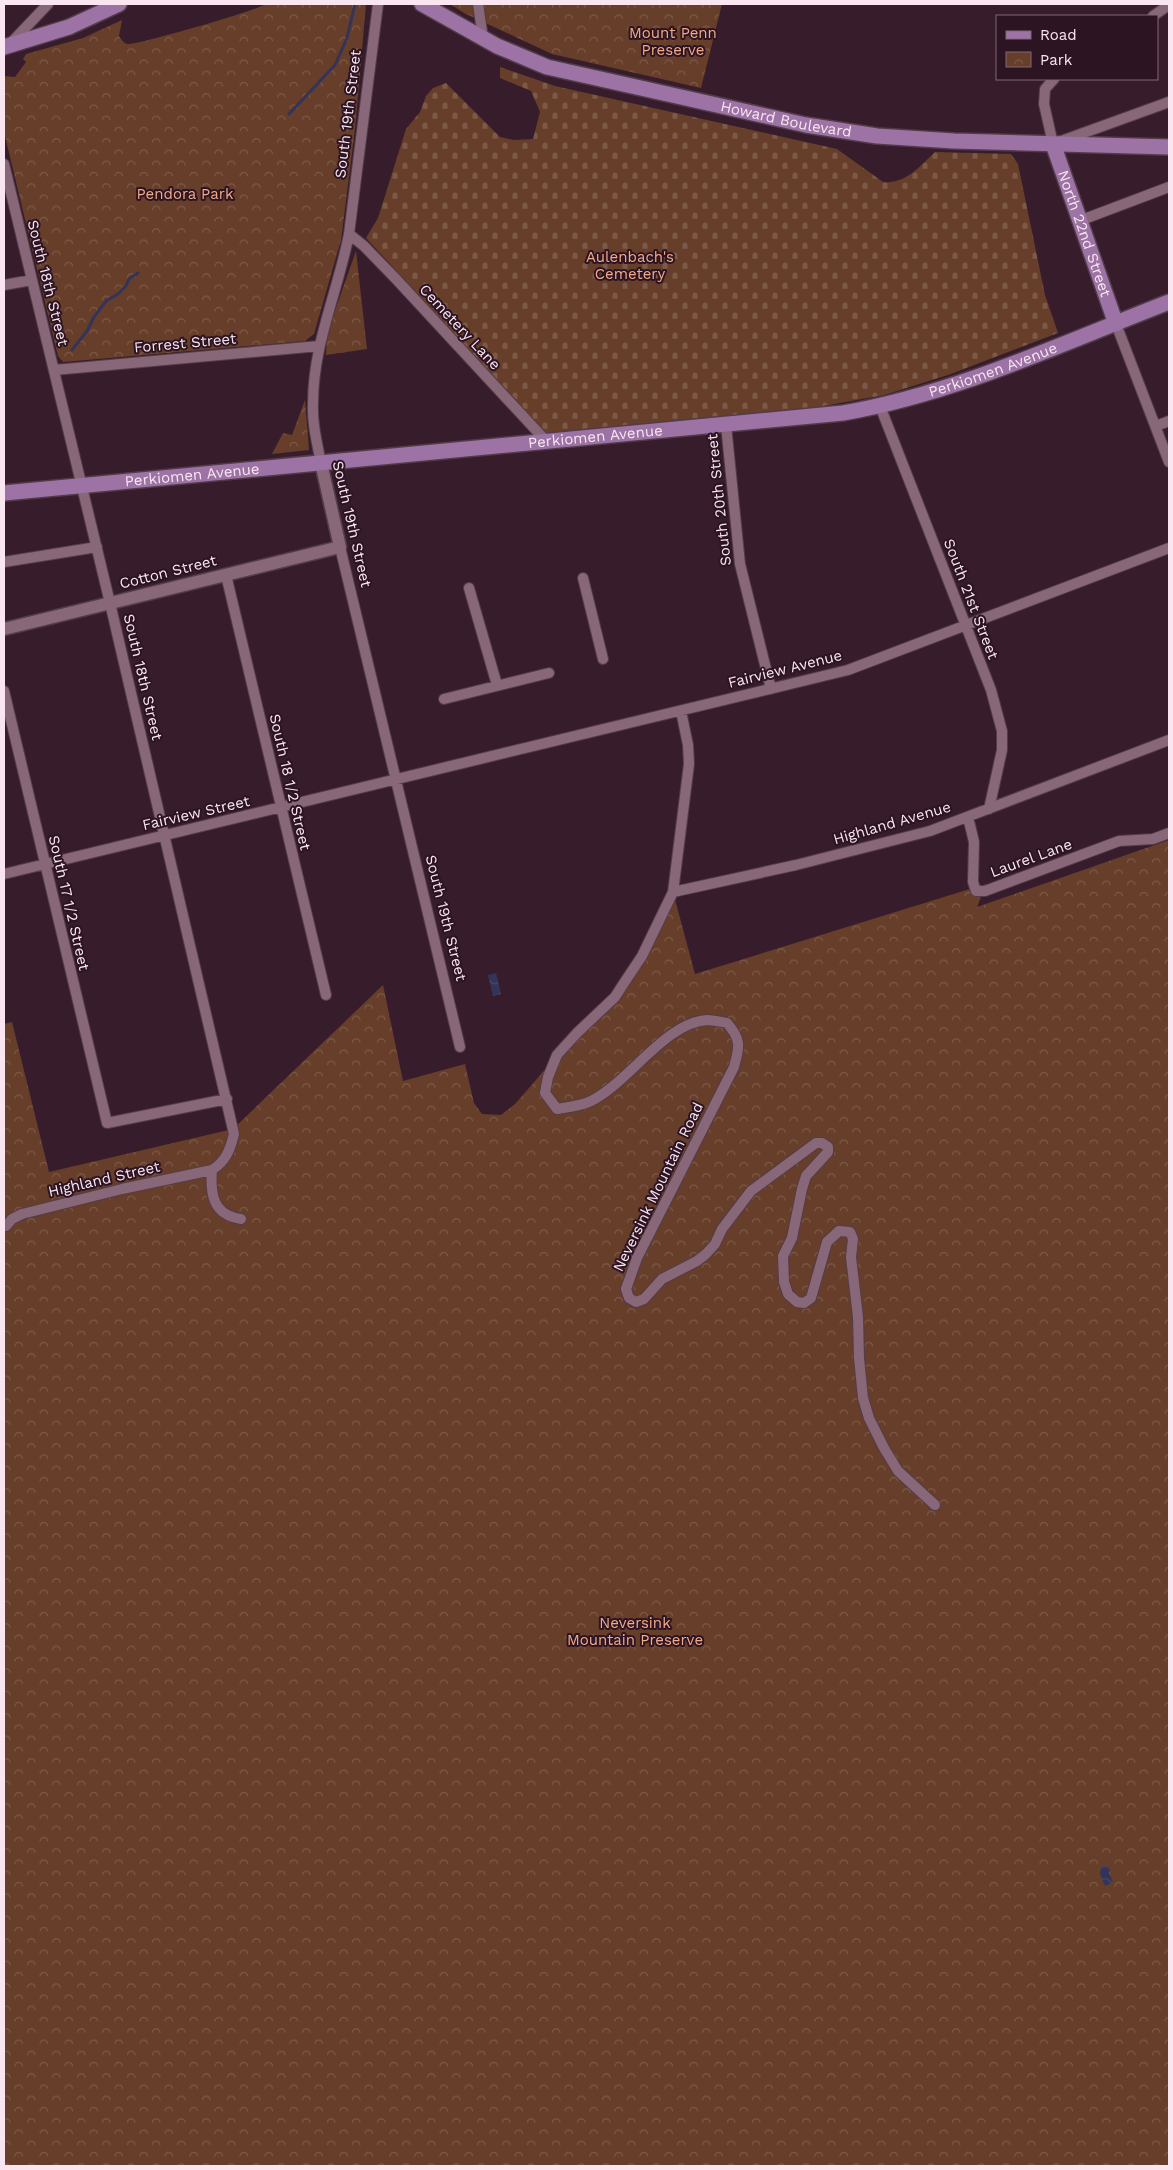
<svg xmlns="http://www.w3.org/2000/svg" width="1173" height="2170" font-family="'Work Sans',sans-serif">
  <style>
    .cemetery { fill: url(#cemetery-stones) }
    .park { fill: url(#park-crowns) }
    .water { fill: url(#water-waves) }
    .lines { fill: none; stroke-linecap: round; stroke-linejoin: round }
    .stream { stroke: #34345b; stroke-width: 3 }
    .minor-casing { stroke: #533c4a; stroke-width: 12 }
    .tertiary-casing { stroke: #533c4a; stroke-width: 15 }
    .primary-casing { stroke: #533c4a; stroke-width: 18 }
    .minor { stroke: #876778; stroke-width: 10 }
    .tertiary { stroke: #876778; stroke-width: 12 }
    .primary { stroke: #9d73a6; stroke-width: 15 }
    .labels { text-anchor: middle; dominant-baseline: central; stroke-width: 4; stroke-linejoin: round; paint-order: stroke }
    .park-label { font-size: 15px; fill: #f2ab87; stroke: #2d1423 }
    .street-label { font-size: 15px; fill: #f9e6f0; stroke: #2d1423 }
  </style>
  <defs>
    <pattern id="cemetery-stones" width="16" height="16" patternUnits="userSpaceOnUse" patternTransform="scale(1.25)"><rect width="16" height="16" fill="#663e29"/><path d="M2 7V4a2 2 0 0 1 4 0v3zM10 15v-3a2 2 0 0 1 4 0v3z" fill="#7d5a48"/></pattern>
    <pattern id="park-crowns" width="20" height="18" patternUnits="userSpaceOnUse" patternTransform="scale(1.25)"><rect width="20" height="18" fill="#663e29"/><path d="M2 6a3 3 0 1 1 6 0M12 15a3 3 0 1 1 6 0" fill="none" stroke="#7d5a48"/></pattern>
    <pattern id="water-waves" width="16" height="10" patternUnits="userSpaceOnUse" patternTransform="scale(1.25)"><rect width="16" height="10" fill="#34345b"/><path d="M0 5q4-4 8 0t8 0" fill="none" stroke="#48486b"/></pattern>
  </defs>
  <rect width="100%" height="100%" fill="#371d2c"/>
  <!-- cemetery -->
  <path class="cemetery" d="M500 67 555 86 837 149 883 182C906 184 919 167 935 152L1011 154 1018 164 1045 295 1058 333 948 375 884 395 818 407 546 433 366 238 378 218 406 129 420 112 426 96 433 88 446 83 500 137 514 140 533 139 540 112 531 91 500 78Z"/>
  <!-- park -->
  <path class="park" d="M266 4H366L355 129 341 240 314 334 305 341 63 362 58 356 4 132V76L15 77 26 62 23 59 26 54 83 38 122 20 119 36C121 39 123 43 127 44 135 46 258 10 266 4Z
    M450 4H722L701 88 552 54 464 13Z
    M356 251 367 349 326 355 327 333Z
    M305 400 309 450 272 454 283 433 292 435Z
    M1169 840V2166H4V1024L12 1022 49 1172 233 1129 383 985 403 1081 465 1064 474 1103 482 1114 501 1115 515 1104 577 1033 615 997 673 892 695 974 986 884 977 907Z"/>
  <!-- water -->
  <path class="water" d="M496 973 501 994 493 996 488 975Z
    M1101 1866 1110 1867 1109 1873 1113 1882 1105 1886 1100 1874Z"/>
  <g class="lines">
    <!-- stream -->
    <path class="stream" d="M289 114 335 65 347 38 355 4
      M72 350 87 331 94 317 106 301 118 294 126 286 129 279 138 273"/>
    <defs>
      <path id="minor" d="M478 4 483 38
        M1153 16 1169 5
        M10 44 48 4
        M1054 79 1045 89 1044 104 1053 144 1169 102
        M4 164 110 603 234 1134C230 1150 226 1161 212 1170L122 1189 22 1214 12 1219 6 1226
        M1079 221 1169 187
        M349 234 364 246 396 279 547 442
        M4 285 32 280
        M1116 324 1169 462
        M54 370 319 346
        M880 406 991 690 1002 731V750L989 809
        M726 425 740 564 771 689
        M1156 426 1169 421
        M321 463C317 443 312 423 313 403 313 344 338 291 349 234L378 4
        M340 547 460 1047
        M4 562 97 547
        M226 575 326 995
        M583 578 603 659
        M469 588 497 685
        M4 691 107 1123 227 1099
        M444 699 549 673
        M681 711 688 745 689 764 673 892 642 956 624 983 615 997 577 1033 557 1055 548 1077 545 1093 557 1109C568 1107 581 1106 591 1101 628 1083 666 1022 707 1020 714 1020 720 1022 727 1023 741 1039 740 1046 734 1067L637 1258 626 1289 629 1298 636 1302 644 1299 662 1279 697 1261 706 1254 715 1244 722 1229 751 1191 816 1143H822L828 1147V1152L806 1176 802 1189 792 1238 783 1256 784 1282 788 1294 797 1302 804 1303 811 1298 827 1242 839 1231 850 1232 853 1239 851 1257 858 1317 859 1358 863 1398 869 1418 884 1448 898 1471 935 1505
        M968 817 974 842 973 882 976 891H985L1119 841 1153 839 1169 833
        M4 874 848 670 1169 548
        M673 892 796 865 930 831 1169 740
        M212 1170C210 1194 213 1215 241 1219"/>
      <path id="tertiary" d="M4 629 340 547 321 463"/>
      <g id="primary">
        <path id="s1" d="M422 4 497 46 547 67 806 125 877 136 954 141 1169 147"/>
        <path d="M4 47 69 27 119 4"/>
        <path id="s2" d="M1053 144 1116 324"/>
        <path id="s3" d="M4 493 843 413C957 393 1063 343 1169 302"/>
      </g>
    </defs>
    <!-- minor casing -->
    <use href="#minor" class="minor-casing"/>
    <!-- tertiary casing -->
    <use href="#tertiary" class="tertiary-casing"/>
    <!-- primary casing -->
    <use href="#primary" class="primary-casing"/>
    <!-- minor -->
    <use href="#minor" class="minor"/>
    <!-- tertiary -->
    <use href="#tertiary" class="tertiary"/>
    <!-- primary -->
    <use href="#primary" class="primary"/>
  </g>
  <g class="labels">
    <!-- park labels -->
    <g class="park-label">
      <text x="673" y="33">Mount Penn<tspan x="673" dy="17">Preserve</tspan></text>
      <text x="185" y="194">Pendora Park</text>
      <text x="630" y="257">Aulenbach's<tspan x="630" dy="17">Cemetery</tspan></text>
      <text x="635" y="1623">Neversink<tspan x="635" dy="17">Mountain Preserve</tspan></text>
    </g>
    <!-- street labels -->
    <g class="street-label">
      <text transform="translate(348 114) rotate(-83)">South 19th Street</text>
      <text stroke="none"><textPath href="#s1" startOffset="385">Howard Boulevard</textPath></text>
      <text stroke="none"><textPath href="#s2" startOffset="95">North 22nd Street</textPath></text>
      <text transform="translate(48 283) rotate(76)">South 18th Street</text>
      <text transform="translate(460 327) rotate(47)">Cemetery Lane</text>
      <text transform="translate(185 343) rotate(-5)">Forrest Street</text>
      <text stroke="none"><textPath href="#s3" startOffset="999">Perkiomen Avenue</textPath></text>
      <text stroke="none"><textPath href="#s3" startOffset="594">Perkiomen Avenue</textPath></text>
      <text stroke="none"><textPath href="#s3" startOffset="189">Perkiomen Avenue</textPath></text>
      <text transform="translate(719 500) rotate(-96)">South 20th Street</text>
      <text transform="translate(352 524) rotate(77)">South 19th Street</text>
      <text transform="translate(168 572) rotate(-14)">Cotton Street</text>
      <text transform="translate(971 599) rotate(69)">South 21st Street</text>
      <text transform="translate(785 669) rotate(-14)">Fairview Avenue</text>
      <text transform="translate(143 677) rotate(77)">South 18th Street</text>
      <text transform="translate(290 782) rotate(77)">South 18 1/2 Street</text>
      <text transform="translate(196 813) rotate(-13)">Fairview Street</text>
      <text transform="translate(892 823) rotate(-16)">Highland Avenue</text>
      <text transform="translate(1031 858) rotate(-20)">Laurel Lane</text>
      <text transform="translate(69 903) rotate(77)">South 17 1/2 Street</text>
      <text transform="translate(446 918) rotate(76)">South 19th Street</text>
      <text transform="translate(104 1179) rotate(-13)">Highland Street</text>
      <text transform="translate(658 1187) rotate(-64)">Neversink Mountain Road</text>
    </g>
  </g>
  <!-- border -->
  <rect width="1173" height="2170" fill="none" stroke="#f9e6f0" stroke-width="10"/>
  <!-- legend -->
  <rect x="996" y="15" width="162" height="65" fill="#2d1423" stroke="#7f6875"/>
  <rect x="1006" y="31" width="25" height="8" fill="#9d73a6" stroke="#7f6875"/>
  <text x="1040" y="40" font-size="15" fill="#f9e6f0">Road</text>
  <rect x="1006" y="52" width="25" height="15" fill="url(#park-crowns)" stroke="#7f6875"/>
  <text x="1040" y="65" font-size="15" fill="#f9e6f0">Park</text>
</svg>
